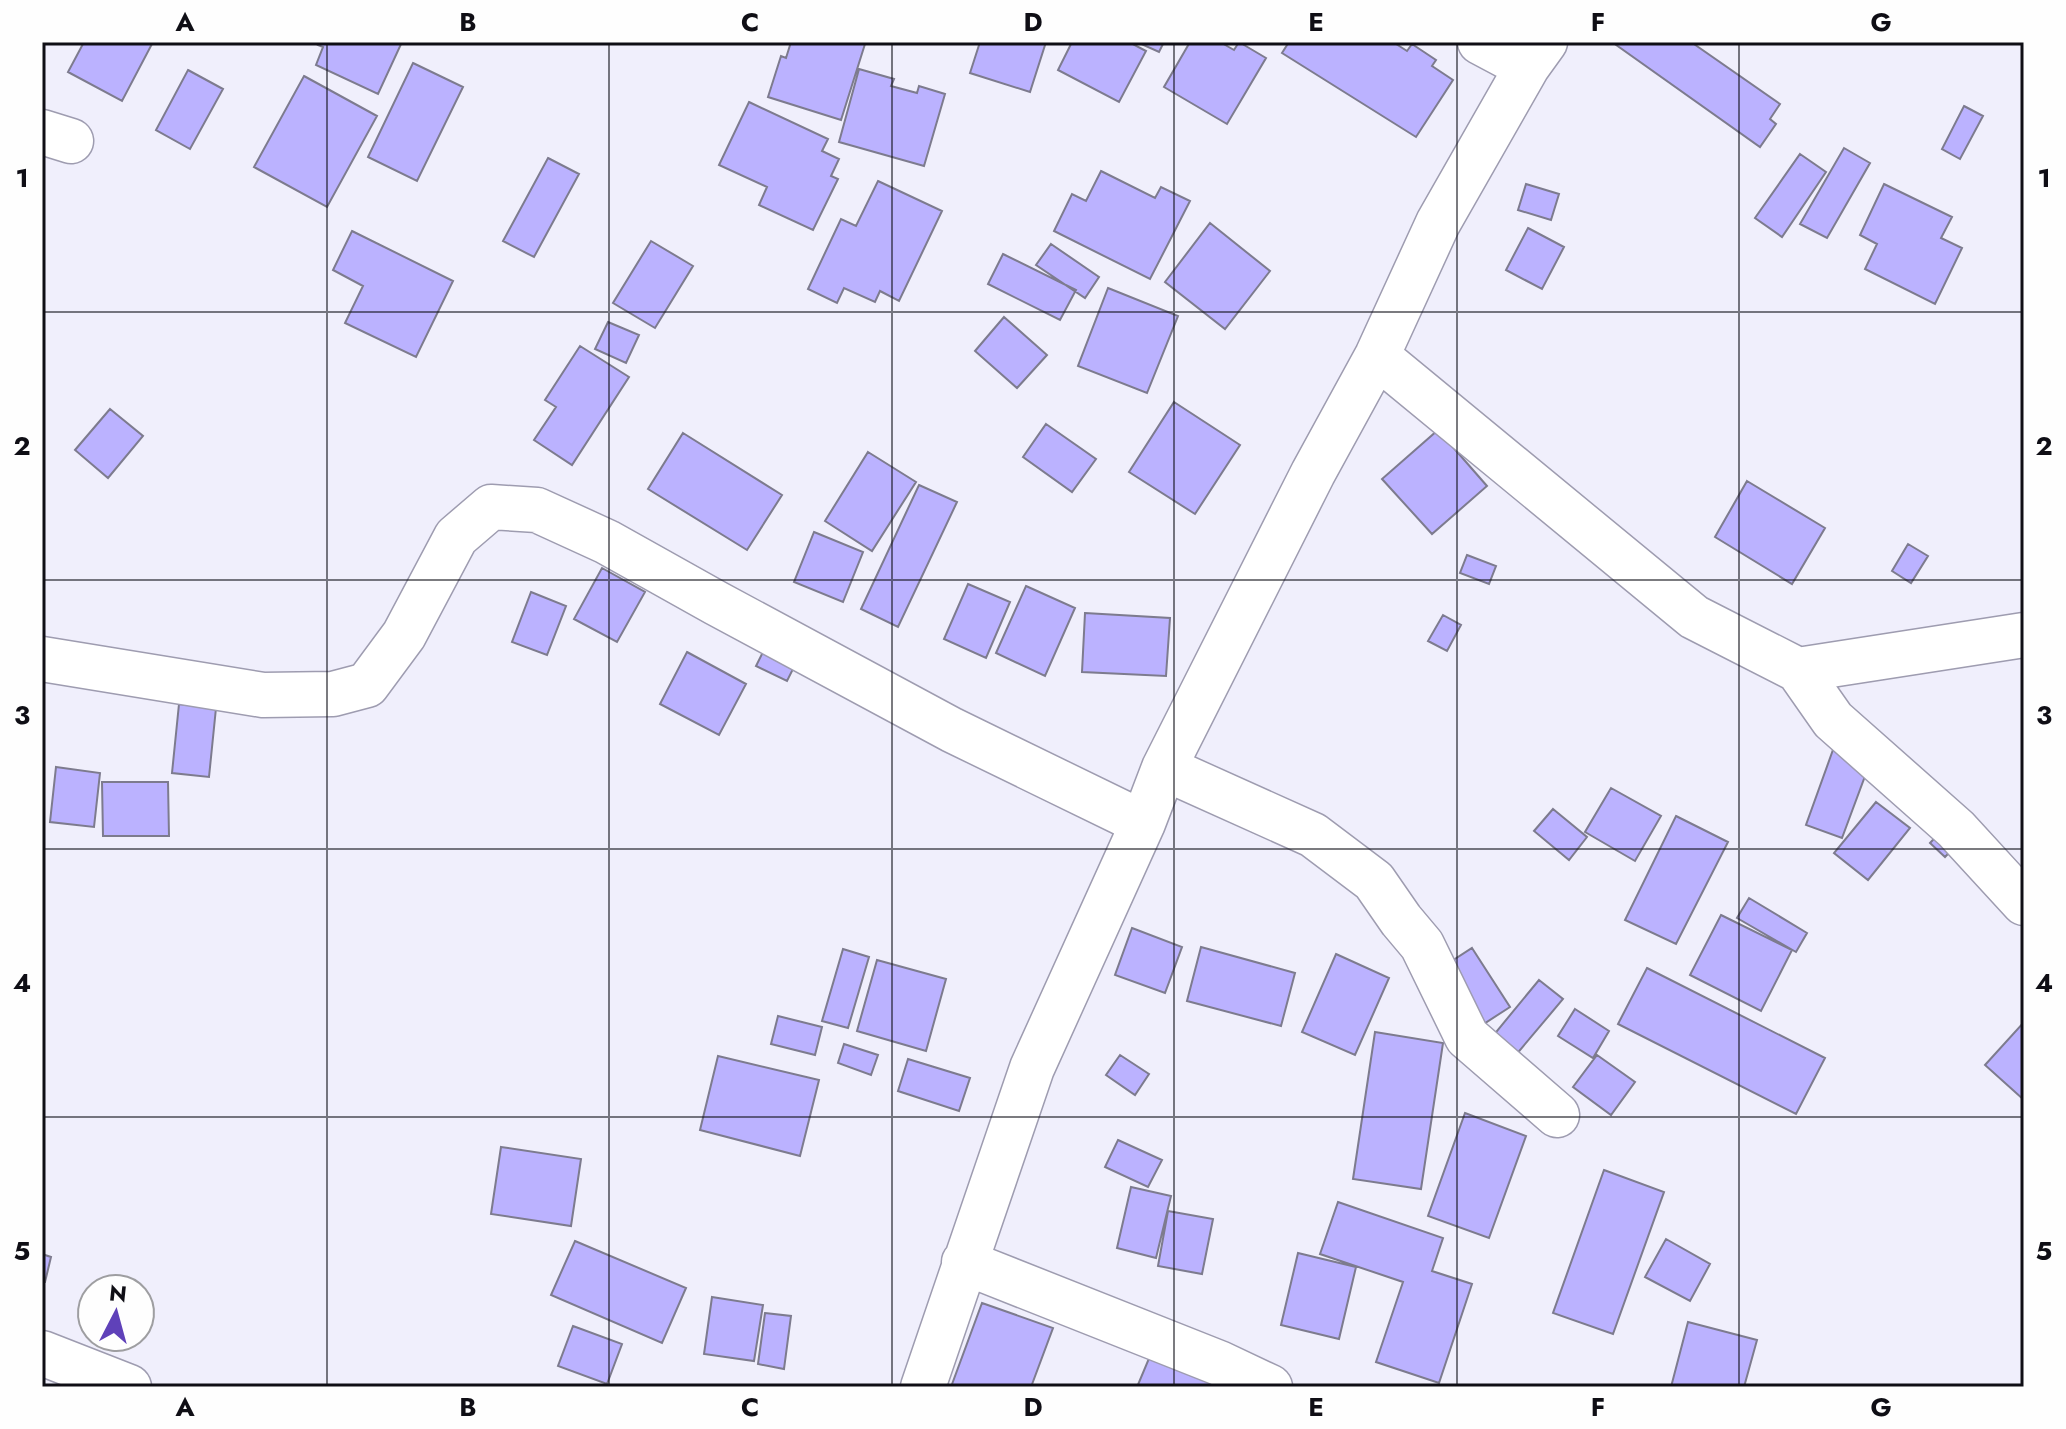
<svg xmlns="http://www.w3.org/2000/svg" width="2066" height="1429" font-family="Jost,sans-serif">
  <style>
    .building { fill: #bbb2ff; stroke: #7d7b8e; stroke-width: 2 }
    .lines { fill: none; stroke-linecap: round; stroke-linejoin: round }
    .minor-casing { stroke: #9e9cb0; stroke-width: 47 }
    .minor { stroke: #fff; stroke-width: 44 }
    .grid { fill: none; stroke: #0f0e15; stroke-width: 2; stroke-opacity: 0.55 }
    .neatline { fill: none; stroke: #0f0e15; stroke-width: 3 }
    .grid-label { font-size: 26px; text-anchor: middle; font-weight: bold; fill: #0f0e15 }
  </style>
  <rect width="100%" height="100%" fill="#f0effc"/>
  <!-- building -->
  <path class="building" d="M84 42H153L122 101 68 72Z
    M320 42H402L378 94 316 65 323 47 318 45Z
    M791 42H858L865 44 841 120 768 97 781 56 786 58Z
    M980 42H1046L1030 92 970 73Z
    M1072 42H1129L1146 51 1119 102 1058 70Z
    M1137 42H1164L1159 52Z
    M1190 42H1220L1234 50 1239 42 1266 58 1227 124 1164 87Z
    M1289 42H1393L1407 51 1412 44 1436 60 1432 66 1453 80 1416 137 1282 53Z
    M1612 42H1691L1780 104 1770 119 1776 124 1760 147Z
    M413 63 463 87 417 181 368 157Z
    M859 69 894 79 891 86 917 93 919 86 945 94 924 166 839 142Z
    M188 70 223 89 190 149 156 130Z
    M304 76 377 116 327 207 254 167Z
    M749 102 828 139 822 151 839 159 831 176 838 179 813 230 759 205 767 187 719 165Z
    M1964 106 1983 116 1960 159 1942 149Z
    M1844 148 1870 163 1827 238 1800 224Z
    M1800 154 1826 172 1782 237 1755 218Z
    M548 158 579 174 534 257 503 241Z
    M1101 171 1155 198 1161 187 1190 201 1150 279 1054 231 1072 194 1086 201Z
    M878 181 942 211 899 301 880 291 875 302 844 288 837 303 808 289 841 219 856 226Z
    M1526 184 1559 194 1551 220 1518 210Z
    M1884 184 1952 217 1941 238 1962 248 1935 304 1865 269 1877 244 1860 235Z
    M1210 223 1270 271 1225 329 1165 282Z
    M1528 228 1564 247 1542 289 1506 270Z
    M352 231 453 281 416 357 345 323 363 286 333 270Z
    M651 241 693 266 655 328 613 303Z
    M1051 244 1099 277 1085 298 1036 265Z
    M1003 254 1076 290 1060 320 988 284Z
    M1108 288 1178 316 1147 393 1078 366Z
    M1004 317 1047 355 1017 388 975 351Z
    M608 322 639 335 626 363 595 349Z
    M580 346 629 377 572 465 534 440 556 407 545 400Z
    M1174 402 1240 445 1195 514 1129 472Z
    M110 409 143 436 108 478 75 450Z
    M1046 424 1096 459 1072 492 1023 457Z
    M1438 430 1487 486 1432 534 1382 479Z
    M683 433 782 495 747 550 648 489Z
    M868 452 916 482 872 551 825 521Z
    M1747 481 1825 528 1792 584 1715 537Z
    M919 485 957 502 898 627 861 609Z
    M814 532 863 552 843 602 794 582Z
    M1908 544 1928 556 1911 583 1892 571Z
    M1467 555 1496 566 1489 584 1460 573Z
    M602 568 645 592 617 642 574 619Z
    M968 584 1010 602 986 658 944 639Z
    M1026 586 1075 608 1045 676 996 653Z
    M531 592 566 606 547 655 512 642Z
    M1085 613 1170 618 1166 676 1082 672Z
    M1443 615 1461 625 1447 651 1428 641Z
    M766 646 797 661 787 681 756 666Z
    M687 652 746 684 719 735 660 704Z
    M179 704 216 708 209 777 172 773Z
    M1834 747 1871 760 1842 838 1806 825Z
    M56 767 100 773 94 827 50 822Z
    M102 782H168L169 836H103Z
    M1611 788 1661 816 1635 861 1585 832Z
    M1876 802 1910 828 1868 880 1834 853Z
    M1553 809 1587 837 1569 860 1534 831Z
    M1676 816 1728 842 1676 944 1625 920Z
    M1947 825 1962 839 1945 857 1930 843Z
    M1749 898 1807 933 1796 952 1737 918Z
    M1721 915 1792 950 1761 1011 1690 975Z
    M1132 928 1182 947 1165 993 1115 975Z
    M1201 947 1295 973 1281 1026 1187 1001Z
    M1472 948 1510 1007 1479 1027 1441 968Z
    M843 949 869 957 848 1028 822 1021Z
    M1336 954 1389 978 1355 1055 1302 1032Z
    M877 960 946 979 926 1051 857 1031Z
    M1647 968 1825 1058 1796 1114 1618 1024Z
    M1539 980 1563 999 1515 1056 1492 1037Z
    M1575 1009 1609 1031 1593 1058 1558 1036Z
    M778 1016 822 1027 815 1055 771 1044Z
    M2024 1022V1100L1985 1065Z
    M1375 1032 1443 1043 1421 1189 1353 1179Z
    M844 1044 878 1055 871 1075 838 1063Z
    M1120 1055 1149 1074 1135 1095 1106 1075Z
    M1597 1055 1635 1082 1611 1115 1573 1087Z
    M718 1056 819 1080 800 1156 700 1130Z
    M908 1059 970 1078 959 1111 898 1091Z
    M1465 1113 1526 1136 1489 1238 1428 1216Z
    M1118 1140 1162 1160 1148 1187 1105 1167Z
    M501 1147 581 1159 571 1226 491 1214Z
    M1604 1170 1664 1192 1613 1334 1553 1313Z
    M1131 1187 1171 1196 1156 1258 1117 1248Z
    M1338 1202 1443 1238 1432 1271 1472 1284 1439 1383 1376 1362 1403 1282 1320 1254Z
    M1168 1211 1213 1219 1202 1274 1158 1266Z
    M1666 1239 1710 1264 1690 1301 1645 1277Z
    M575 1241 686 1288 662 1343 551 1295Z
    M1298 1253 1356 1267 1339 1339 1281 1325Z
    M42 1254 51 1257 45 1282H42Z
    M712 1297 763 1305 754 1361 704 1354Z
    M982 1303 1053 1328 1031 1387H951Z
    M765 1313 791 1316 784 1369 758 1364Z
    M1688 1322 1757 1340 1744 1387H1671Z
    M573 1326 622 1344 607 1384 558 1366Z
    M1150 1356 1218 1384 1217 1387H1137Z"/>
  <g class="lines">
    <defs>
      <path id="minor" d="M1480 42 1527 67
        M42 132 71 141
        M1377 356 1694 617 1798 670 1833 720 1956 829 2024 903
        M42 659 263 695 333 694 367 685 404 635 456 537 491 507 537 510 607 542 716 603 952 730 1143 823
        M1798 670 2024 635
        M1164 768 1313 835 1374 881 1401 920 1422 945 1467 1037 1557 1115
        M964 1262 1219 1363 1270 1387
        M42 1353 129 1387
        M923 1387 1032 1068 1143 823 1164 768 1313 473 1377 356 1438 223 1527 67 1545 42"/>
    </defs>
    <!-- minor casing -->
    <use href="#minor" class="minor-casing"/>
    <!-- minor -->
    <use href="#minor" class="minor"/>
  </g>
  <!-- grid -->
  <path class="grid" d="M327 42V1387M609 42V1387M892 42V1387M1174 42V1387M1457 42V1387M1739 42V1387M42 312H2024M42 580H2024M42 849H2024M42 1117H2024"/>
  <!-- border -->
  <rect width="2066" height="1429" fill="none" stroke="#fefefe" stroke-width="88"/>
  <!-- north arrow -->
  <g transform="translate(116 1313) rotate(6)"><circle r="38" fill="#fefefe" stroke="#9e9ea1" stroke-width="2"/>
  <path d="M0-6L14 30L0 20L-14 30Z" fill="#5f41b9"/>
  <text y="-12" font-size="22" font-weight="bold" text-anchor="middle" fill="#0f0e15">N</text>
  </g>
  <rect x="44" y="44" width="1978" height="1341" class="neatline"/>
  <g class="grid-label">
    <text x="185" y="31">A</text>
    <text x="468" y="31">B</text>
    <text x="750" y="31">C</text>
    <text x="1033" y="31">D</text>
    <text x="1316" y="31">E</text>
    <text x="1598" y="31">F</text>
    <text x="1881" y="31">G</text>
    <text x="22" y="187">1</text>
    <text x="2044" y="187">1</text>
    <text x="22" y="455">2</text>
    <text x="2044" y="455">2</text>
    <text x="22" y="724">3</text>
    <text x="2044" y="724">3</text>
    <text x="22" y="992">4</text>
    <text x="2044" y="992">4</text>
    <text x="22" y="1260">5</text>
    <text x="2044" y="1260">5</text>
    <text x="185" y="1416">A</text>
    <text x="468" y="1416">B</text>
    <text x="750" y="1416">C</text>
    <text x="1033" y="1416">D</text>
    <text x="1316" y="1416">E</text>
    <text x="1598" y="1416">F</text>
    <text x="1881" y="1416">G</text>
  </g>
</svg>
